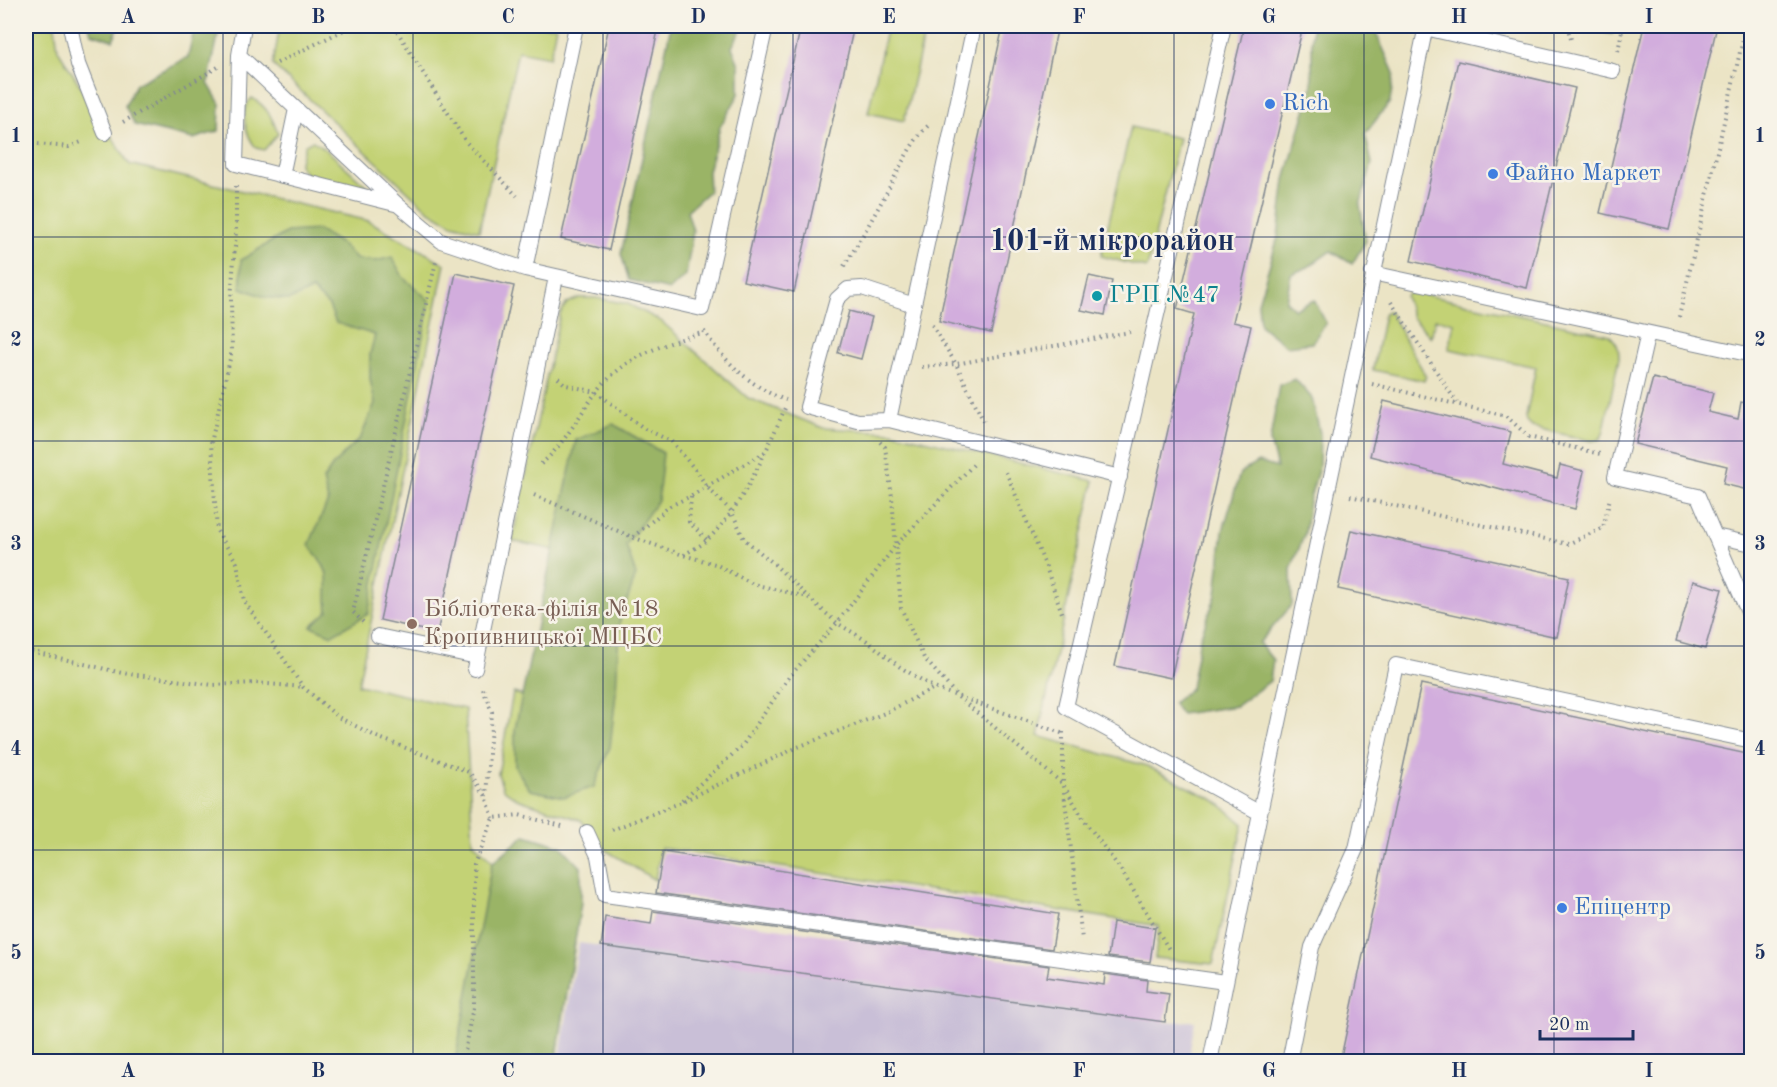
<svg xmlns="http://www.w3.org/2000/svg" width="1777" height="1087" font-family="'Old Standard TT',serif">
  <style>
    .industrial { fill: #c9bfd7 }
    .green { fill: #c3d274; stroke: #6f8069; stroke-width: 1.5 }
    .forest { fill: #9ab466; stroke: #5a7262; stroke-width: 1.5 }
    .building { fill: #d2addd }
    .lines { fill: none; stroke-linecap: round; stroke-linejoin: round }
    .lane-casing { stroke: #838a92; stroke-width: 16 }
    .path { stroke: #838a92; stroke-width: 4; stroke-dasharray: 1.5 4.5; stroke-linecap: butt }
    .lane { stroke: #fff; stroke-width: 14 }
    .grid { fill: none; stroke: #1b2f5e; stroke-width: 1.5; stroke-opacity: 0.55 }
    .shop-dot { fill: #3f7fe0; stroke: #f7f3e8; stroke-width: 2 }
    .culture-dot { fill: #0f9aa8; stroke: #f7f3e8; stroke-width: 2 }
    .education-dot { fill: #8d6e63; stroke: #f7f3e8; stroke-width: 2 }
    .labels { text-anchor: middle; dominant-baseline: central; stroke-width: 5; stroke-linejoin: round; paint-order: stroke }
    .shop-label { font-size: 24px; fill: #366cbe; stroke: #f7f3e8; text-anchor: start }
    .culture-label { font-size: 24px; fill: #0d838f; stroke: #f7f3e8; text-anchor: start }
    .education-label { font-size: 24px; fill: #785e54; stroke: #f7f3e8; text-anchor: start }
    .district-label { font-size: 30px; font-weight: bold; fill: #1b2f5e; stroke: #f7f3e8 }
    .neatline { fill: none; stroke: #1b2f5e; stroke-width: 2 }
    .grid-label { font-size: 20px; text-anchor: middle; font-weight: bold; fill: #1b2f5e }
  </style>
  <rect width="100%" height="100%" fill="#f7f3e8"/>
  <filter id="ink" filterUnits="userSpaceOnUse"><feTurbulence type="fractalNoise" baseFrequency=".0167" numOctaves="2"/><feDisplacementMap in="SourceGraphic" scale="12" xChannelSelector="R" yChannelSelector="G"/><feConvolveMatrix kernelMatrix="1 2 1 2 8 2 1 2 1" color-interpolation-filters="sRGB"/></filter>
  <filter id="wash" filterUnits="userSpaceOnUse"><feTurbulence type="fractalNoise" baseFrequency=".008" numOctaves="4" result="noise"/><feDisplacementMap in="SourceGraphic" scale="24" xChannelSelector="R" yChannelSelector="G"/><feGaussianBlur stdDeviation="1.35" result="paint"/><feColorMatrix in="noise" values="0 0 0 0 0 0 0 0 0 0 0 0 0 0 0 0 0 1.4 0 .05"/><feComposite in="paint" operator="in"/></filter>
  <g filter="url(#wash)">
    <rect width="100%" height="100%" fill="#ebe4c5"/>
    <!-- industrial -->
    <path class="industrial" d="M579 943 1165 1022 1195 1021 1188 1061 559 1062Z"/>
    <!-- green -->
    <path class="green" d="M26 26H55L58 50 129 164 369 221 445 264 358 685 465 709 473 842 575 943 556 1061H26Z
      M280 26H556L550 57 518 51 479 231 452 224 428 210 273 65Z
      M887 26H926L904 121 868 113Z
      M1579 26H1613L1612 34 1579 27Z
      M252 98C267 106 273 119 278 134L264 150 256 148C246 135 238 110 252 98Z
      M1131 127 1179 138 1147 268 1101 256Z
      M313 141 329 152 373 192 306 174 299 165 305 144Z
      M1409 293H1418L1609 335C1617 342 1619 347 1619 358L1603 434 1600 439 1592 441 1532 427 1527 422 1526 417 1536 367 1449 349 1454 323 1435 319 1431 337 1412 317 1405 296Z
      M579 298H596L628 304 661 321 748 398 823 428 892 432 1094 481 1038 736 1147 766 1216 801 1243 824 1213 964 1155 958 1159 926 661 848 655 880 607 851 581 820 517 799 503 789 498 774 513 693 529 697 559 551 512 541 560 314 567 303Z
      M1387 311 1390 313 1426 376 1424 381 1373 370 1384 314Z"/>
    <!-- forest -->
    <path class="forest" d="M89 26H119L113 40 91 33Z
      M195 26H210L218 36 208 83 220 104 219 131 193 139 135 125 125 106 136 84 188 57Z
      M671 26H743L732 47 739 65V94L720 127 708 171 709 191 687 211 693 231 686 275 670 290 629 280 621 254Z
      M1312 26H1368L1374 28 1394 73 1390 102 1365 134 1372 163 1360 205 1366 241 1352 264 1331 251 1308 267 1291 274 1286 301 1295 309 1314 300 1326 323 1312 343 1286 346 1260 325 1258 303 1278 237 1285 180 1312 87Z
      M318 230 343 245 356 259 376 261 392 257 403 277 430 301 368 614 332 635 311 626 328 611C326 599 328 587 327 575 325 564 315 554 309 545L328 501 323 480 333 465 361 437 375 403 370 379V354L375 335 336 323 329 306 312 290 289 300 265 297 241 288V260L287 232Z
      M1295 379 1312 398 1320 433 1319 467 1309 501 1305 533 1291 569 1292 605 1259 643 1273 660 1270 681 1236 706 1181 714 1173 703 1191 688 1200 638 1216 595 1223 531 1240 473 1258 462 1277 468 1270 441 1279 385Z
      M613 424 663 453 658 500 626 545 636 575 619 624 616 693 610 747 594 787 564 797 530 790 515 767V729L576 440Z
      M525 835 561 846 581 867V903L556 1061H455L492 863Z"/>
    <g id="blocks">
      <!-- building -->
      <path class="building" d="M609 26H659L609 250 561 239Z
        M801 26H854L794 292 743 281Z
        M1003 26H1058L991 333 939 321Z
        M1244 26H1303L1233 322 1251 326 1171 678 1115 666 1194 314 1177 309Z
        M1644 26H1717L1669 229 1600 213Z
        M1458 61 1575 88 1527 288 1411 261Z
        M456 273 514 286 437 633 380 620Z
        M1089 276 1112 281 1105 315 1081 310Z
        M849 311 872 317 861 359 838 353Z
        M1653 378 1713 393 1708 412 1738 419 1741 402 1752 404V491L1723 484 1727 466 1635 444Z
        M1384 401 1511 432 1503 464 1557 478 1560 465 1584 471 1575 509 1370 456Z
        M1351 530 1569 577 1557 637 1338 589Z
        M1693 581 1722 589 1705 649 1676 641Z
        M1421 684 1752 755V1062H1340Z
        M663 852 1058 914 1052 949 656 893Z
        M653 911 1049 966 1047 977 1104 985 1105 974 1147 980 1146 991 1169 994 1165 1022 601 946 605 917 651 924Z
        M1113 922 1155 928 1150 962 1108 957Z"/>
    </g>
  </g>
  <g filter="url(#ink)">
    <use href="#blocks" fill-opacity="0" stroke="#838a92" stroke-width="1.5"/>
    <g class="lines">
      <defs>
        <path id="lane" d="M70 26 78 64 105 133
          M244 26 239 55 397 204 441 241 525 269
          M576 26 525 269 702 309 766 26
          M1224 26 1066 707 1260 813
          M1425 28 1613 71
          M239 55 236 164 395 204
          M282 176 296 109
          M1372 273 1752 355
          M914 305 862 288 848 289 837 299 807 407 858 421 889 420 1120 477
          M1648 333 1615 477 1698 496 1715 536 1752 544
          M889 420 974 26
          M1715 536 1752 621
          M378 636 477 657
          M475 669 556 277
          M587 832 598 856 605 895 1225 982
          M1210 1062 1260 813 1426 26
          M1289 1062 1312 947 1356 849 1396 665 1752 741"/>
      </defs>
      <!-- lane casing -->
      <use href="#lane" class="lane-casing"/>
      <!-- path -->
      <path class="path" d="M394 26 466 142 517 196
        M1567 26 1571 39
        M1618 51 1623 26
        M277 63 352 26
        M123 122 218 67
        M26 143 69 147 84 141
        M236 186V232L231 299 232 350 211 443 217 531 237 563 244 601 303 687 338 717 377 737 469 772 486 796 493 818
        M844 266C860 241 875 214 889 188 900 167 912 140 930 124
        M1391 302 1457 403
        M1679 317 1746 26
        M932 325 956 364 984 422
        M704 331C723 360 753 389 786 400
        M922 367 956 364 1130 332
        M558 378 566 385 596 392 645 429 671 441 698 473 707 487 732 512 744 539 773 563 807 596
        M1372 384 1506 416 1529 437 1600 454
        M880 442 885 447 892 497 901 608 924 658 958 697 1063 784 1084 820 1121 870 1170 951
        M541 464C563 446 578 417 595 394 622 358 660 345 702 333
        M1006 472 1046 567 1063 616
        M534 495 632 537 683 555 715 564 753 584 808 597 837 623 867 641 900 667 933 687
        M1350 496 1568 544 1603 528 1610 498
        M691 497 689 522 707 540
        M633 537 670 506 691 496 765 452
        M684 555C691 550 701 546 707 540 741 510 767 450 785 408
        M363 622 353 612 436 262
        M26 650 122 673 213 685 256 683 303 687
        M483 689 492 712 486 796
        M1063 732V784L1082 939
        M682 800 742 746 789 677 837 623 896 545 975 463
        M612 830 679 803 798 747 885 713 934 688 1064 734
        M463 1062 474 1007V864L493 818 519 815 566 827"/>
      <!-- lane -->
      <use href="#lane" class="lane"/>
    </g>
  </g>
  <!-- grid -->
  <path class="grid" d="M223 26V1062M413 26V1062M603 26V1062M793 26V1062M984 26V1062M1174 26V1062M1364 26V1062M1554 26V1062M26 237H1752M26 441H1752M26 646H1752M26 850H1752"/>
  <!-- markers -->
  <g class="shop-dot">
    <circle cx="1270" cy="104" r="6"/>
    <circle cx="1493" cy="174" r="6"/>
    <circle cx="1562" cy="908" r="6"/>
  </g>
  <circle class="culture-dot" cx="1097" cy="296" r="6"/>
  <circle class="education-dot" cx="412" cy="624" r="6"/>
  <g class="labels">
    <!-- shop labels -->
    <g class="shop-label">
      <text x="1282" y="104">Rich</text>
      <text x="1505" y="174">Файно Маркет</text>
      <text x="1574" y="908">Епіцентр</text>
    </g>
    <!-- culture labels -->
    <g class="culture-label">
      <text x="1109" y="296">ГРП №47</text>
    </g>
    <!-- education labels -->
    <g class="education-label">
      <text x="424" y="610">Бібліотека-філія №18<tspan x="424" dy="28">Кропивницької МЦБС</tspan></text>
    </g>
    <!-- district labels -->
    <g class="district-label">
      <text x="1112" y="242">101-й мікрорайон</text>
    </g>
  </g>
  <!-- margin -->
  <rect width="1777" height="1087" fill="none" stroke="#f7f3e8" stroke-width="66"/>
  <!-- scale -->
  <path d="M1540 1030v9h93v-9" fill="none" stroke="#1b2f5e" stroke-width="3"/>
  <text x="1549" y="1030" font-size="18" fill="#1b2f5e" stroke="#f7f3e8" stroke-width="4.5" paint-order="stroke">20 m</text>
  <rect x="33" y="33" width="1711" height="1021" class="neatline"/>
  <g class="grid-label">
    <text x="128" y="23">A</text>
    <text x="318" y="23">B</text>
    <text x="508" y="23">C</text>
    <text x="698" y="23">D</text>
    <text x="889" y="23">E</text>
    <text x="1079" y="23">F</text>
    <text x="1269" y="23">G</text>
    <text x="1459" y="23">H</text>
    <text x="1649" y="23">I</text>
    <text x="16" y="142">1</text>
    <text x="1760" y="142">1</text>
    <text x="16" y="346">2</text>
    <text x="1760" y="346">2</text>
    <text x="16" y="550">3</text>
    <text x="1760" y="550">3</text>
    <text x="16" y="755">4</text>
    <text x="1760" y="755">4</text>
    <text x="16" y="959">5</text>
    <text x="1760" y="959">5</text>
    <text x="128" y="1077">A</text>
    <text x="318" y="1077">B</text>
    <text x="508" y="1077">C</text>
    <text x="698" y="1077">D</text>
    <text x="889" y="1077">E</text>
    <text x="1079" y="1077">F</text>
    <text x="1269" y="1077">G</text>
    <text x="1459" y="1077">H</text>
    <text x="1649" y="1077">I</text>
  </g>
</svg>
